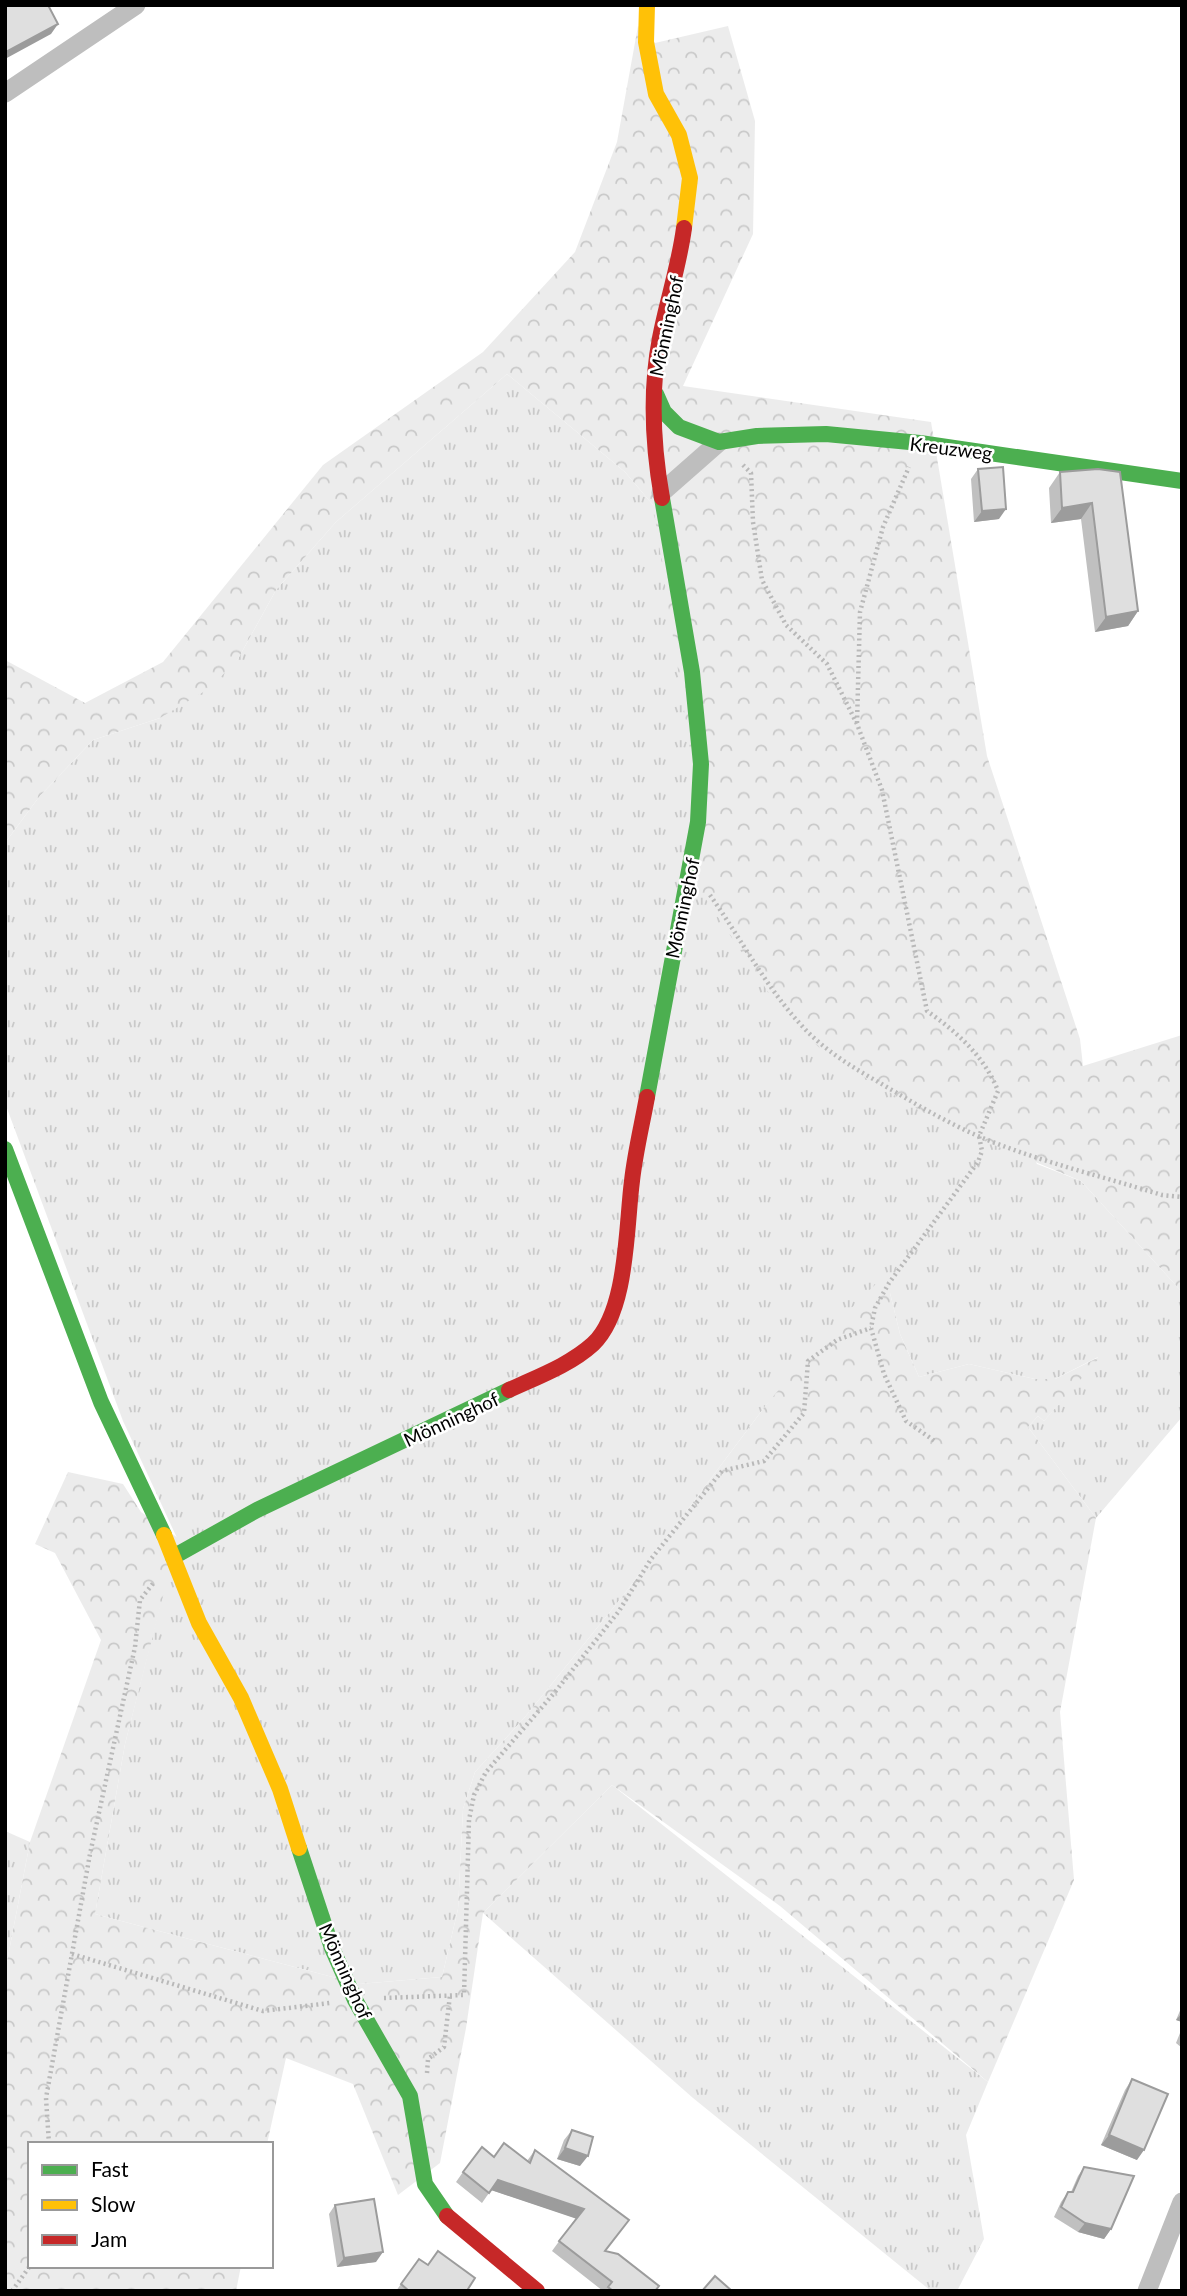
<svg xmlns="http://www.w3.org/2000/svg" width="1187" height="2296" font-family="Lato,sans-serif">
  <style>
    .grass { fill: url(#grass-tufts) }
    .forest { fill: url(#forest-crowns) }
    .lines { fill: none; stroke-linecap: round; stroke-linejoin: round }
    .path { stroke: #b9b9b9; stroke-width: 4.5; stroke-dasharray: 2 3.5; stroke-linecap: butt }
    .street { stroke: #bebebe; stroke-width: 19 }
    .fast { stroke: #4caf50; stroke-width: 16 }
    .slow { stroke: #ffc107; stroke-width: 16 }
    .jam { stroke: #c62828; stroke-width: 16 }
    .wall { fill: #c0c0c0 }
    .shaded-wall { fill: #9c9c9c }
    .building { fill: #dfdfdf; stroke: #9c9c9c; stroke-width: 2 }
    .labels { text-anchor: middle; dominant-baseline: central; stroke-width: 5; stroke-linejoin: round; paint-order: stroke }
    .street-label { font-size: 19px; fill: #000; stroke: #fff }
  </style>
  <defs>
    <pattern id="grass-tufts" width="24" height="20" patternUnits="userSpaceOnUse" patternTransform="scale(1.75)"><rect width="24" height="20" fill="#ececec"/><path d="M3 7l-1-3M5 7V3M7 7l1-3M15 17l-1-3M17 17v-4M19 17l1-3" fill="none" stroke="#c9c9c9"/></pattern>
    <pattern id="forest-crowns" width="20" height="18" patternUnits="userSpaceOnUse" patternTransform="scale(1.75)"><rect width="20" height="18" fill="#ececec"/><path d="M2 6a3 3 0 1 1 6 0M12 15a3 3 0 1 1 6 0" fill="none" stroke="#c9c9c9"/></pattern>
  </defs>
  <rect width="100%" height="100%" fill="#fff"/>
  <!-- grass -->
  <path class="grass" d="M507 374 625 472 653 505 1037 1164 1081 1181 1182 1292V1417L1096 1518 1028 1427 1038 1416 1044 1421 1098 1357 1055 1379H1035L969 1364 919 1377 900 1334 890 1293 766 1405 622 1597 525 1717 475 1772 463 1809 458 1909 442 1977 359 1984 95 1914 125 1744 177 1538 123 1421 5 1103V843L39 797 93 740 160 718 238 659 276 590 336 522Z
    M612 1785 988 2082 966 2135 984 2239 957 2291H931L693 2098 483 1913Z
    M5 1831 30 1842 5 1972Z"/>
  <!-- forest -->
  <path class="forest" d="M638 26 655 43 728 26 755 121 753 234 683 386 931 422 987 756 1080 1039 1083 1066 1182 1035V1292L1081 1181 941 1123 827 1055 781 1011 687 871 696 789 653 505 625 472 507 374 336 522 276 590 238 659 210 688 160 718 93 740 39 797 5 843V660L85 703 163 662 323 465 483 352 575 252 617 142Z
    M880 1280 890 1293 900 1334 919 1377 969 1364 1035 1379H1055L1101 1356 1044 1421 1038 1416 1028 1427 1096 1518 1060 1712 1074 1880 988 2082 780 1906 612 1785 483 1913 466 2028 440 2163 398 2195 353 2084 286 2058 267 2144H30V2266H241L236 2291H5V1972L30 1842 101 1640 55 1553 35 1544 68 1472 123 1484 141 1512 178 1538 125 1744 95 1914 359 1984 442 1977 458 1909 463 1809 475 1772 525 1717 622 1597 766 1405 830 1329Z"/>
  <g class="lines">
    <!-- path -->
    <path class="path" d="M743 465 751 473 753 522 762 580 786 625 827 664 857 724 882 790 927 1011C957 1032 985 1057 998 1091L979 1136 982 1151 978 1162 889 1283 875 1308 871 1328 884 1374 906 1421 936 1442
      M857 723 860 612 883 527 909 467
      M710 895C741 939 766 987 802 1026 824 1050 852 1067 880 1083 912 1102 944 1121 978 1136 1037 1161 1101 1176 1162 1195L1182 1197
      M72 1954 263 2011 330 2003
      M384 1998 464 1995 469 1820 474 1795 486 1772 555 1692 619 1611 651 1559 722 1471 764 1461 804 1413 808 1361 837 1340 871 1328
      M427 2073 428 2059 444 2047 450 1995
      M49 2144 46 2098 90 1854 135 1647 140 1600 155 1581
      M12 2291 30 2266"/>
    <!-- street -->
    <path class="street" d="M5 93 136 5
      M661 493 719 442
      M1147 2291 1182 2202"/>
    <!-- fast -->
    <path class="fast" d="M656 394 664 412 679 427 719 442 757 436 826 434 920 443 1182 481
      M647 1097 698 822 701 764 692 672 662 498
      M5 1149 101 1402 164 1535
      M173 1557 257 1510 509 1390
      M299 1848 332 1948 355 2000 410 2096 425 2184 447 2216"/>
    <!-- slow -->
    <path class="slow" d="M647 5 646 42 656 94 679 135 690 178 684 228
      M164 1535 199 1623 241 1698 280 1789 299 1848"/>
    <!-- jam -->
    <path class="jam" d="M662 498C653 447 650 390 660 338 667 301 679 266 684 228
      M509 1390C537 1377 570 1365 593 1344 628 1311 626 1226 632 1181 635 1153 642 1125 647 1097
      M447 2216 537 2291"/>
  </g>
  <!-- wall -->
  <path class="wall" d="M978 469 999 519 974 522 971 479Z
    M1098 469 1138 611 1128 626 1095 632 1081 519 1051 523 1049 488 1060 472Z
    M1182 2006V2022L1176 2020Z
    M1182 2028V2048L1176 2043Z
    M1132 2079 1137 2160 1101 2145 1125 2090Z
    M572 2130 580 2166 557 2159 564 2140Z
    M535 2150 629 2220 605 2251 656 2291H603L552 2251 576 2218 491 2190 482 2203 456 2182 463 2172 494 2157 527 2161Z
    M1084 2167 1111 2229 1104 2239 1078 2232 1054 2217 1061 2202 1068 2192H1071L1078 2176Z
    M335 2205 376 2262 337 2267 329 2214Z
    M419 2259 428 2265 470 2291H396Z"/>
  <!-- shaded-wall -->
  <path class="shaded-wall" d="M58 24 51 34 5 59 6 52Z
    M1092 503 1081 519 1051 523 1062 508Z
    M1006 509 999 519 974 522 982 511Z
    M1138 611 1128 626 1095 632 1106 617Z
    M1182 2013V2022L1176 2020Z
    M1109 2135 1144 2150 1137 2160 1101 2145Z
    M565 2148 588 2156 580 2166 557 2159Z
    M498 2180 584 2209 577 2219 491 2190 482 2203Z
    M1085 2223 1111 2229 1104 2239 1078 2232Z
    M383 2252 376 2262 337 2267 344 2258Z"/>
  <!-- building -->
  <path class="building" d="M5 5H48L58 24 6 52Z
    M1003 467 1006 509 982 511 978 469Z
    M1098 469 1120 472 1138 611 1106 617 1092 503 1062 508 1060 472Z
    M1132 2079 1168 2094 1144 2150 1109 2135Z
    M572 2130 593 2137 588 2156 565 2148Z
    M504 2143 530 2163 535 2150 629 2220 605 2251 618 2254 659 2286 655 2291H613L608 2287 612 2282 559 2241 584 2209 498 2180 489 2193 463 2172 482 2147 494 2157Z
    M1084 2167 1134 2176 1111 2229 1085 2223 1061 2207 1068 2192H1073Z
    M374 2199 383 2252 344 2258 335 2205Z
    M438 2251 475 2278 468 2289 470 2291H409L401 2284 419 2259 428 2265Z
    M715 2276 732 2291H702Z"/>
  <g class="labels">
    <!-- street labels -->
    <g class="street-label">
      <text transform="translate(666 326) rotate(-78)">Mönninghof</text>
      <text transform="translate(951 448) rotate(7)">Kreuzweg</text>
      <text transform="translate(682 908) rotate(-78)">Mönninghof</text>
      <text transform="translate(451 1419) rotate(-25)">Mönninghof</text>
      <text transform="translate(346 1971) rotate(66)">Mönninghof</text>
    </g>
  </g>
  <!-- border -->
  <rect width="1187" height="2296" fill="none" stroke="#000000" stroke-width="14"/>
  <!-- legend -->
  <rect x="28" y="2142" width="245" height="126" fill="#ffffff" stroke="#999999" stroke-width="2"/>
  <rect x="42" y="2165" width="35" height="10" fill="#4caf50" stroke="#999999" stroke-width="2"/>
  <text x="91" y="2177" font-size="21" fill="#000000">Fast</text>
  <rect x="42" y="2200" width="35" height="10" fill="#ffc107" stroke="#999999" stroke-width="2"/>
  <text x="91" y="2212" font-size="21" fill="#000000">Slow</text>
  <rect x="42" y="2235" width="35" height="10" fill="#c62828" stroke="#999999" stroke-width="2"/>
  <text x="91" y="2247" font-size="21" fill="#000000">Jam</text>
</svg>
